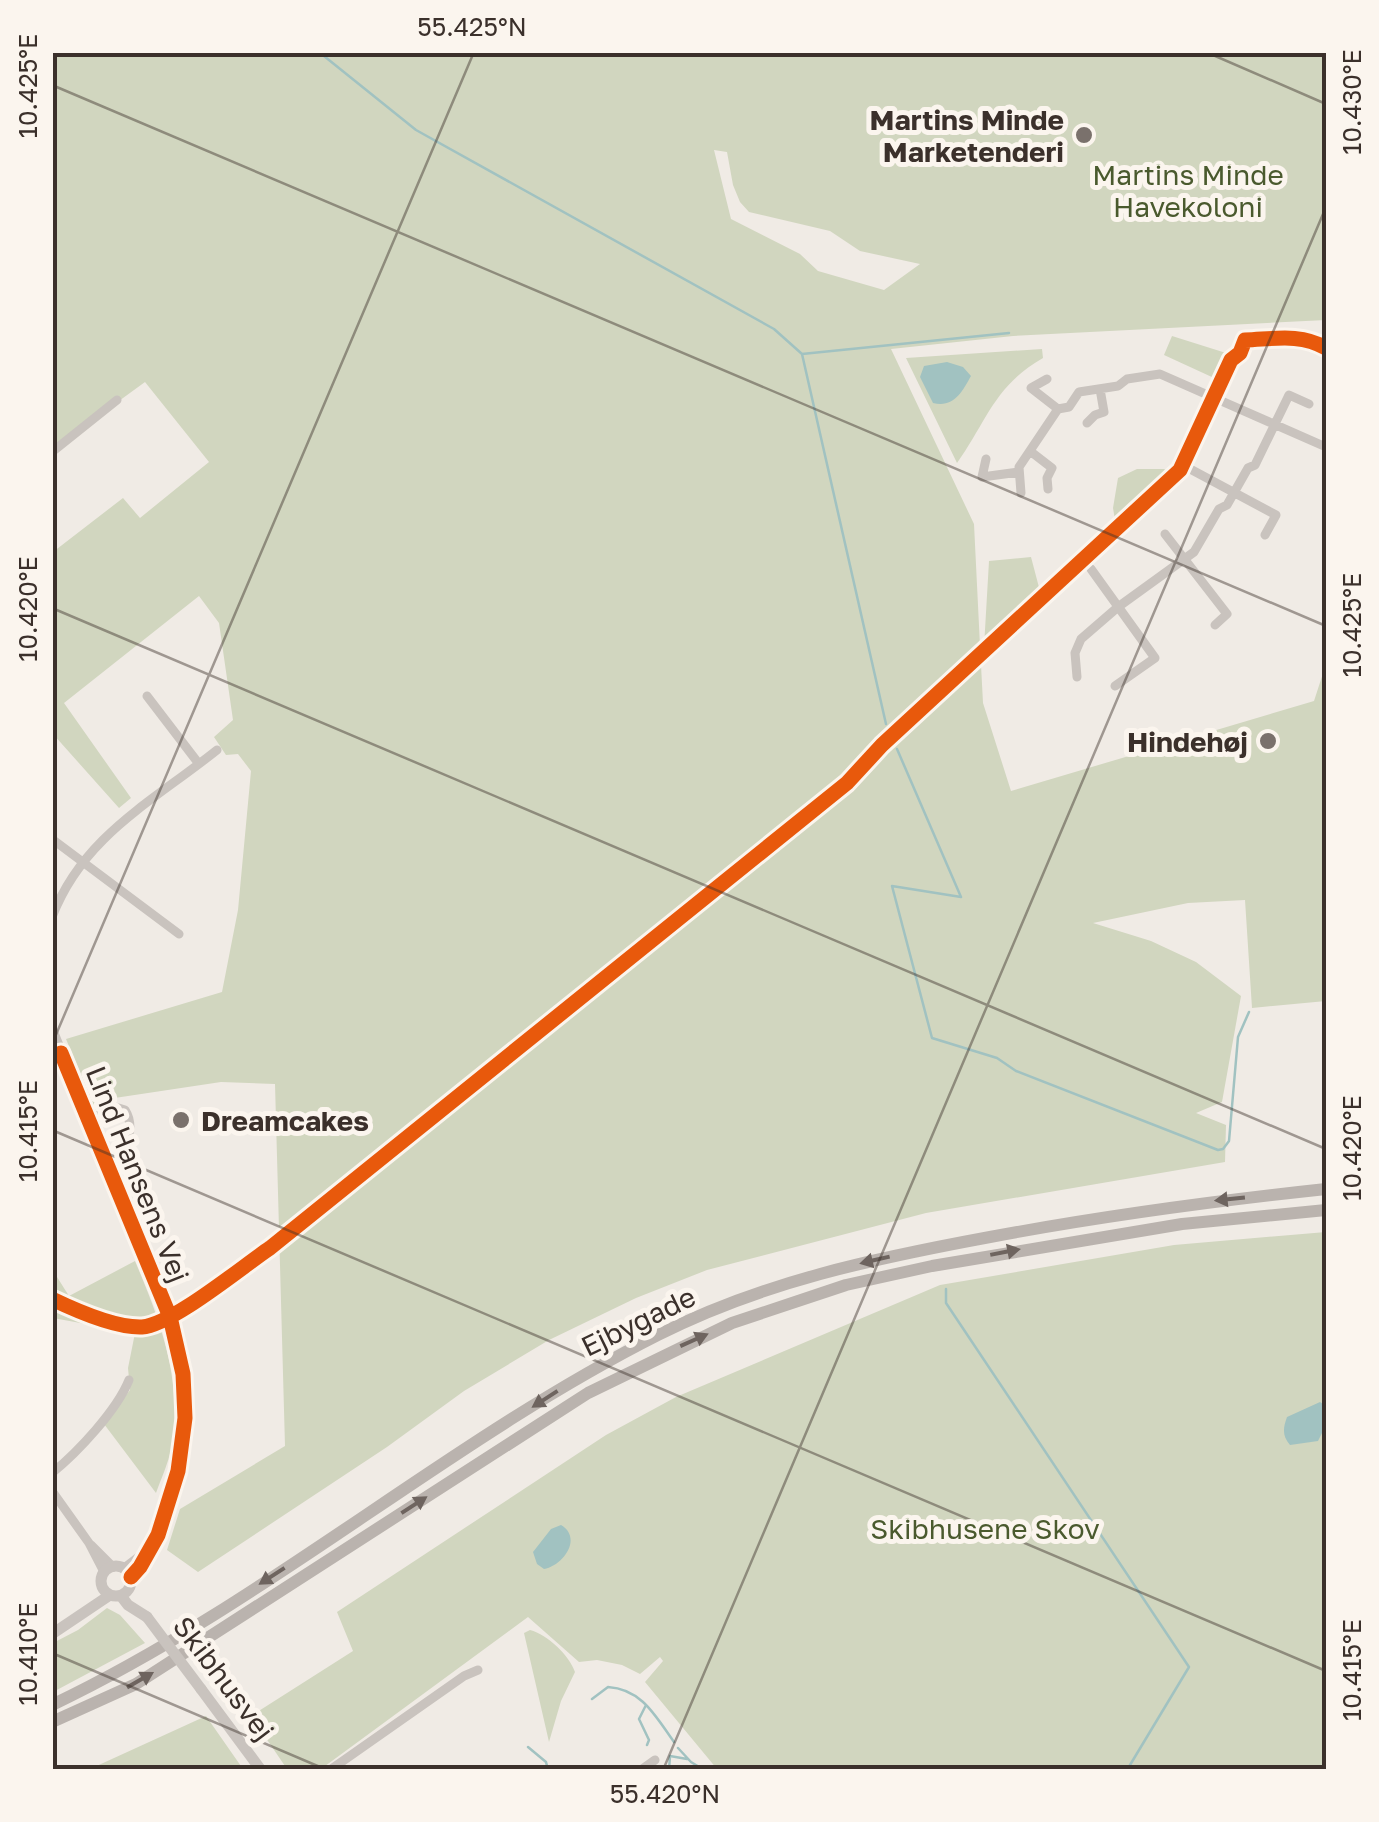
<svg xmlns="http://www.w3.org/2000/svg" width="1379" height="1822" font-family="'Golos Text',sans-serif">
  <style>
    .green { fill: #d1d6bf; fill-rule: evenodd }
    .water { fill: #a1c2c1 }
    .lines { fill: none; stroke-linecap: round; stroke-linejoin: round }
    .stream { stroke: #a1c2c1; stroke-width: 2.5 }
    .minor { stroke: #c9c3be; stroke-width: 9 }
    .tertiary { stroke: #c9c3be; stroke-width: 11 }
    .secondary { stroke: #bab3ae; stroke-width: 12 }
    .tertiary-bridge { stroke: #c9c3be; stroke-width: 11 }
    .cycleway-casing { stroke: #fbf5ee; stroke-width: 21 }
    .cycleway { stroke: #e8590c; stroke-width: 15 }
    .oneway { fill: #6e645f }
    .ticks { fill: none; stroke: #3b302b; stroke-width: 2.5; stroke-opacity: 0.45 }
    .poi-dot { fill: #7a716c; stroke: #fbf5ee; stroke-width: 4 }
    .labels { text-anchor: middle; dominant-baseline: central; stroke-width: 10; stroke-linejoin: round; paint-order: stroke }
    .poi-label { font-size: 28px; font-weight: bold; fill: #3b302b; stroke: #fbf5ee; text-anchor: end }
    .park-label { font-size: 28px; fill: #4a5a2e; stroke: #fbf5ee }
    .street-label { font-size: 28px; fill: #3b302b; stroke: #fbf5ee }
    .neatline { fill: none; stroke: #3b302b; stroke-width: 4 }
    .ticks-label { font-size: 25px; text-anchor: middle; fill: #3b302b }
  </style>
  <rect width="100%" height="100%" fill="#f0ebe5"/>
  <!-- green -->
  <path class="green" d="M53 53H1326V320L1013 336 891 349 974 524 980 646 864 755 867 770 976 662 981 665 983 703 1011 791 1314 701 1326 664V1001L1252 1008 1245 900 1188 903 1093 923 1151 941 1196 962 1241 996 1222 1102 1196 1113 1226 1125 1225 1162 926 1213 707 1270 636 1298 549 1340 464 1391 387 1447 198 1572 167 1550 180 1509 285 1446 275 1084 221 1082 108 1099 94 1106 66 1039 222 992 238 910 251 771 238 754 226 755 214 737 233 720 219 623 199 596 64 703 131 798 119 808 53 734V552L123 498 140 518 209 462 145 382 53 449ZM714 150 727 152 733 185 740 202 749 212 830 231 860 251 920 264 884 290 818 271 800 254 731 219Z
    M1172 336 1226 353 1214 378 1164 355Z
    M1042 349 1043 358C994 386 987 421 957 463L906 358Z
    M1137 469H1164L1173 474 1116 526 1113 508 1118 478Z
    M1031 557 1041 595 984 647 989 561Z
    M1326 1232V1769H717L645 1682 663 1661 660 1657 640 1674 622 1665 597 1660 579 1662 528 1617 321 1769H287L251 1716 353 1651 337 1612 606 1435 676 1397 940 1285 1174 1245Z
    M135 1261C160 1320 184 1383 171 1449 168 1464 161 1479 156 1493L104 1424 130 1390 128 1368 135 1333 53 1318 52 1269 69 1296Z
    M107 1608 120 1615 145 1643 53 1692V1643L78 1630Z
    M530 1630C548 1635 569 1655 575 1672L561 1701 549 1742 524 1633Z
    M206 1716 243 1769H90Z"/>
  <!-- water -->
  <path class="water" d="M947 362 963 367 971 376C962 392 954 408 933 403L920 377 924 366Z
    M1320 1402 1326 1406V1425L1318 1441 1290 1445C1282 1436 1283 1428 1287 1417Z
    M561 1525C583 1538 563 1566 544 1569L537 1564 533 1552 551 1529Z"/>
  <g class="lines">
    <!-- stream -->
    <path class="stream" d="M319 52 416 130 774 329 802 354 886 724
      M802 354 1009 333
      M897 749 961 897 892 886 932 1038 997 1058 1016 1071 1218 1150 1223 1149 1229 1141 1238 1037 1249 1012
      M946 1289V1303L1189 1667 1127 1770
      M592 1699 608 1687C642 1689 656 1717 674 1742
      M646 1705 639 1719 649 1740 647 1745
      M528 1747 546 1762 548 1770
      M678 1748 691 1762 704 1770
      M669 1770 670 1756 687 1759"/>
    <!-- minor -->
    <path class="minor" d="M1047 379 1031 388 1058 409
      M1087 423 1095 415 1104 412 1100 389
      M1030 451 1052 468 1047 478 1048 489
      M52 452 117 400
      M986 459 982 477 1019 472
      M1192 470 1276 515 1265 535
      M1021 493 1019 467 1058 409 1069 407 1079 392 1118 386 1127 379 1160 374 1326 447
      M1165 534 1227 614 1215 625
      M1091 569 1155 658 1115 686
      M1077 677 1075 653 1081 639 1118 607 1194 552 1219 509 1227 505 1248 468 1255 465 1289 395 1309 404
      M147 696 199 764
      M52 839 179 934
      M52 917C83 836 152 802 217 750
      M52 1028 170 1317 183 1374 185 1418 178 1471 158 1535 140 1567 131 1577
      M88 1117 112 1106 125 1110C138 1130 122 1154 114 1175
      M52 1473C78 1452 117 1410 129 1380
      M52 1491 89 1543 104 1572
      M91 1545 113 1567
      M124 1568 149 1549
      M330 1770 464 1676 478 1670
      M641 1770 655 1760"/>
    <!-- tertiary -->
    <path class="tertiary" d="M101 1581a15 15 0 1 1 30 0a15 15 0 1 1-30 0Z
      M121 1596 128 1605 147 1617
      M52 1634 110 1595
      M201 1689 261 1770"/>
    <!-- secondary -->
    <path class="secondary" d="M52 1705C266 1603 446 1442 658 1335 762 1282 876 1258 990 1237 1102 1216 1214 1201 1326 1189
      M52 1722 136 1684 588 1393 732 1323 846 1285 932 1266 1182 1224 1326 1210"/>
    <!-- tertiary-bridge -->
    <path class="tertiary-bridge" d="M147 1617 201 1689"/>
    <defs>
      <path id="cycleway" d="M61 1053 170 1317 183 1374 185 1418 178 1471 158 1535 140 1567 131 1577
        M52 1299C77 1311 115 1328 142 1327 172 1325 243 1266 270 1248L847 783 882 745 1180 470 1231 360 1240 353 1245 340C1274 339 1300 333 1326 348"/>
    </defs>
    <!-- cycleway casing -->
    <use href="#cycleway" class="cycleway-casing"/>
    <!-- cycleway -->
    <use href="#cycleway" class="cycleway"/>
  </g>
  <!-- one-way arrows -->
  <defs><path id="oneway-solid" d="M-6-.8H1V-3.2L6.5 0L1 3.2V.8H-6Z" transform="scale(2.5)"/></defs>
  <g class="oneway">
    <use href="#oneway-solid" transform="translate(1230 1199) rotate(174)"/>
    <use href="#oneway-solid" transform="translate(1005 1252) rotate(-11)"/>
    <use href="#oneway-solid" transform="translate(875 1260) rotate(167)"/>
    <use href="#oneway-solid" transform="translate(694 1340) rotate(-24)"/>
    <use href="#oneway-solid" transform="translate(545 1399) rotate(147)"/>
    <use href="#oneway-solid" transform="translate(414 1505) rotate(-33)"/>
    <use href="#oneway-solid" transform="translate(272 1576) rotate(147)"/>
    <use href="#oneway-solid" transform="translate(140 1680) rotate(-30)"/>
  </g>
  <!-- ticks -->
  <path class="ticks" d="M1206 52 1326 104M52 85 1326 626M52 608 1326 1149M52 1044 474 52M52 1130 1326 1671M52 1653 327 1770M663 1770 1326 207"/>
  <!-- markers -->
  <g class="poi-dot">
    <circle cx="1084" cy="135" r="10"/>
    <circle cx="1268" cy="741" r="10"/>
    <circle cx="181" cy="1120" r="10"/>
  </g>
  <g class="labels">
    <!-- poi labels -->
    <g class="poi-label">
      <text x="1064" y="119">Martins Minde<tspan x="1064" dy="32">Marketenderi</tspan></text>
      <text x="1248" y="741">Hindehøj</text>
      <text x="201" y="1120" text-anchor="start">Dreamcakes</text>
    </g>
    <!-- park labels -->
    <g class="park-label">
      <text x="1188" y="174">Martins Minde<tspan x="1188" dy="32">Havekoloni</tspan></text>
      <text x="985" y="1528">Skibhusene Skov</text>
    </g>
    <!-- street labels -->
    <g class="street-label">
      <text transform="translate(138 1174) rotate(68)">Lind Hansens Vej</text>
      <text transform="translate(638 1321) rotate(-26)">Ejbygade</text>
      <text transform="translate(224 1678) rotate(53)">Skibhusvej</text>
    </g>
  </g>
  <!-- border -->
  <rect width="1379" height="1822" fill="none" stroke="#fbf5ee" stroke-width="110"/>
  <rect x="55" y="55" width="1269" height="1712" class="neatline"/>
  <g class="ticks-label">
    <text x="472" y="36">55.425°N</text>
    <text transform="translate(28 86) rotate(-90)" y="9">10.425°E</text>
    <text transform="translate(1352 102) rotate(-90)" y="9">10.430°E</text>
    <text transform="translate(28 609) rotate(-90)" y="9">10.420°E</text>
    <text transform="translate(1352 625) rotate(-90)" y="9">10.425°E</text>
    <text transform="translate(28 1131) rotate(-90)" y="9">10.415°E</text>
    <text transform="translate(1352 1148) rotate(-90)" y="9">10.420°E</text>
    <text transform="translate(28 1654) rotate(-90)" y="9">10.410°E</text>
    <text transform="translate(1352 1670) rotate(-90)" y="9">10.415°E</text>
    <text x="665" y="1803">55.420°N</text>
  </g>
</svg>
